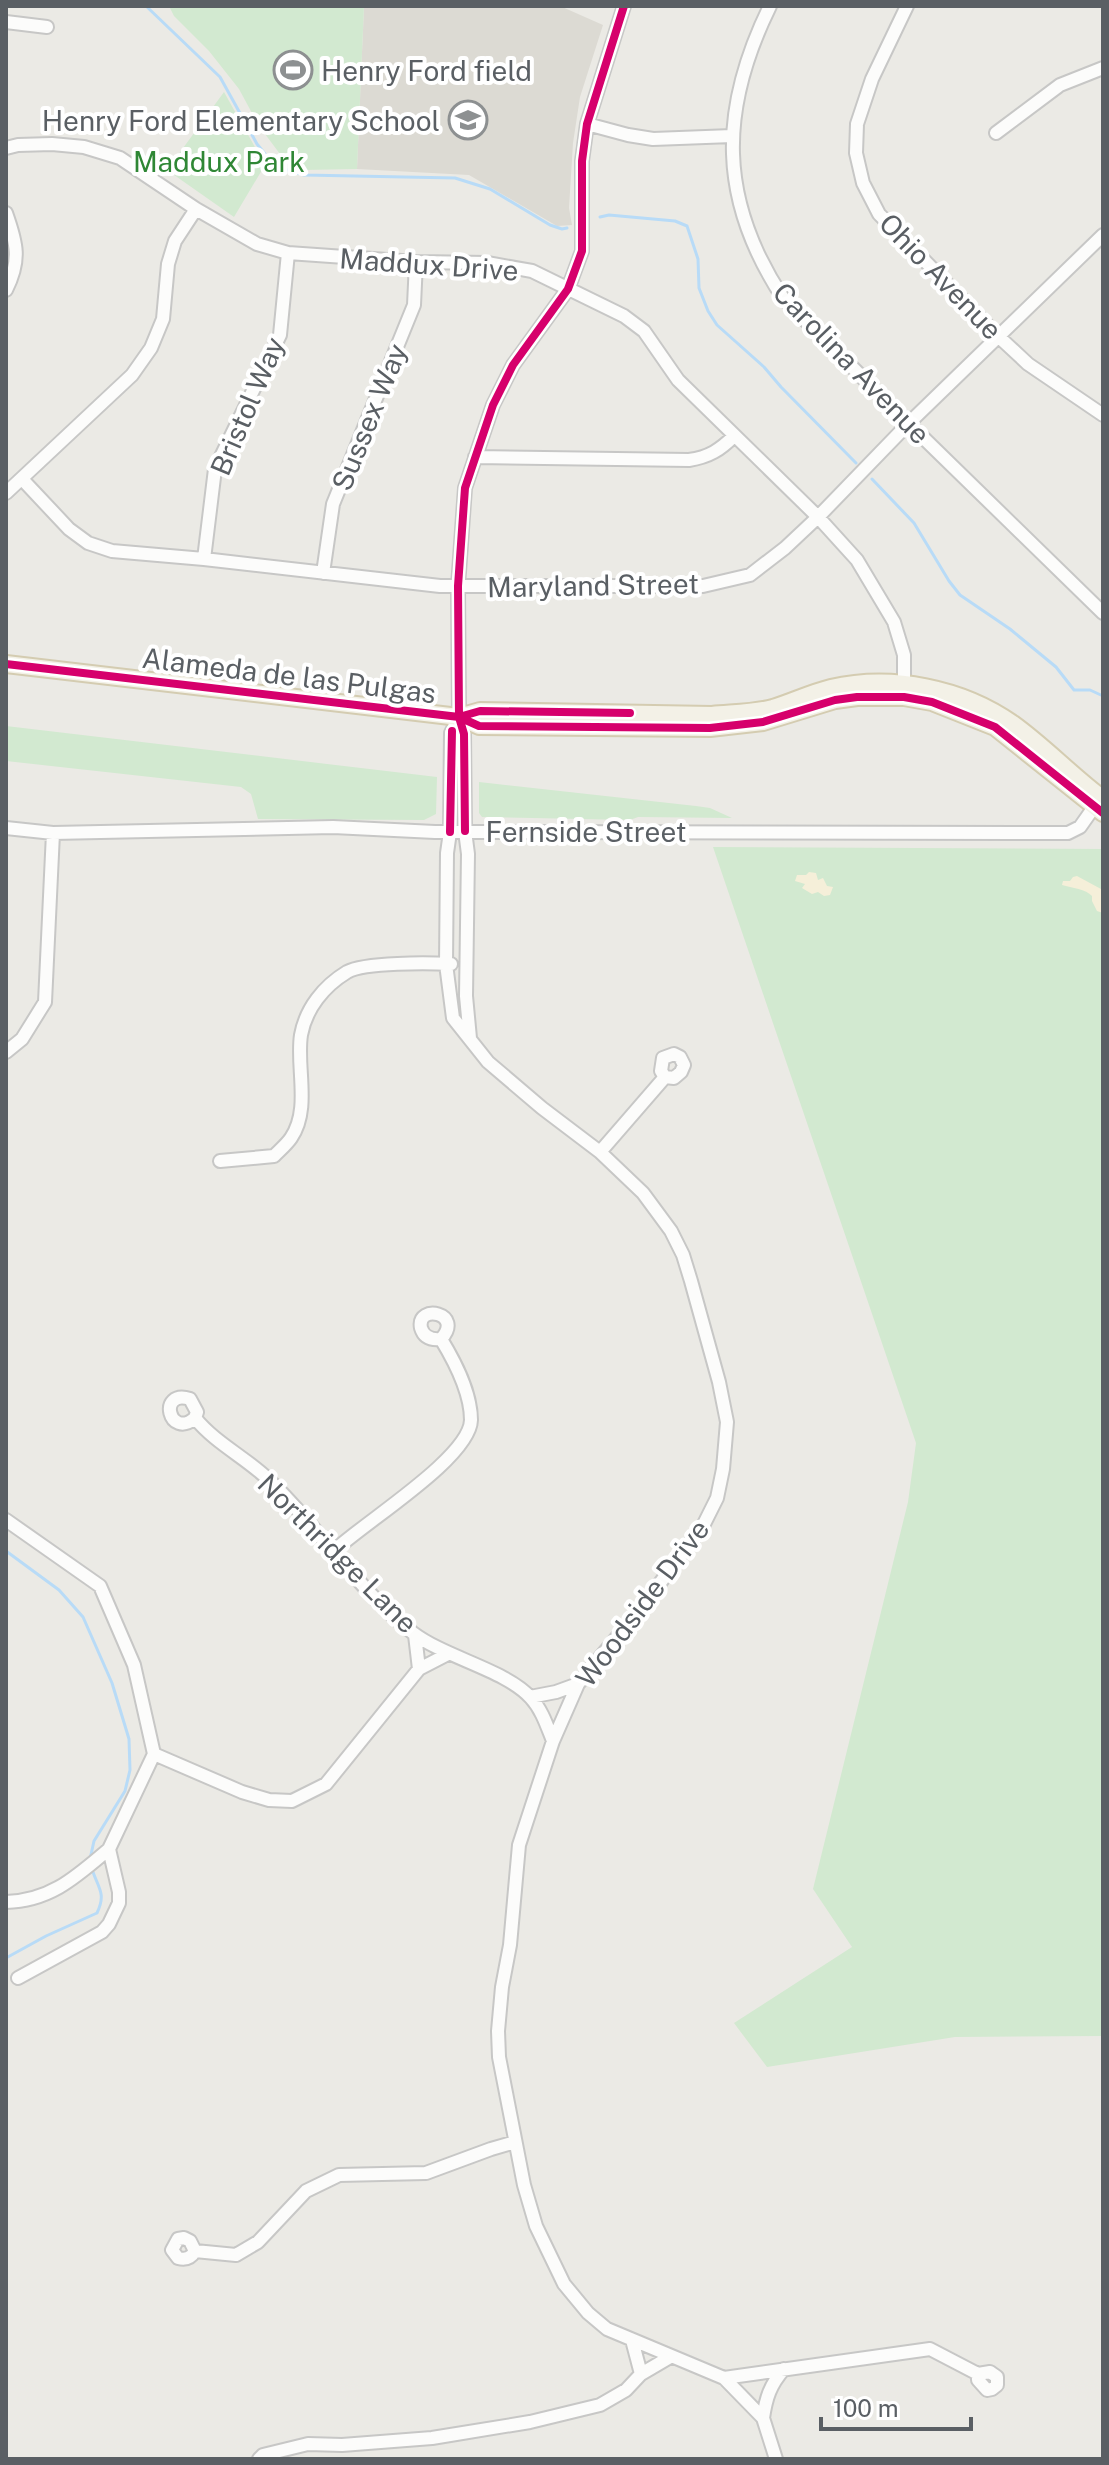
<svg xmlns="http://www.w3.org/2000/svg" width="1109" height="2465" font-family="'Public Sans',sans-serif">
  <style>
    .education { fill: #dcdad3 }
    .green { fill: #d2e9d0 }
    .sand { fill: #f5efd9 }
    .lines { fill: none; stroke-linecap: round; stroke-linejoin: round }
    .stream { stroke: #b8dbf7; stroke-width: 3 }
    .minor-casing { stroke: #c7c7c6; stroke-width: 16 }
    .major-casing { stroke: #d4ccb1; stroke-width: 20 }
    .minor { stroke: #fcfcfb; stroke-width: 12 }
    .major { stroke: #f3f1e7; stroke-width: 16 }
    .cycleway-casing { stroke: #fff; stroke-width: 13 }
    .cycleway { stroke: #d6006c; stroke-width: 8 }
    .labels { text-anchor: middle; dominant-baseline: central; stroke-width: 8; stroke-linejoin: round; paint-order: stroke }
    .poi-label { font-size: 28px; fill: #5a5f64; stroke: #fff; text-anchor: start }
    .park-label { font-size: 28px; fill: #2f8735; stroke: #fff }
    .street-label { font-size: 28px; fill: #5a5f64; stroke: #fff }
  </style>
  <rect width="100%" height="100%" fill="#ebeae5"/>
  <!-- education -->
  <path class="education" d="M364 6H560L603 25 580 97 573 143 569 208 572 225 557 226 469 175 357 169Z"/>
  <!-- green -->
  <path class="green" d="M169 6H364L357 169 303 170 280 154 259 126 239 89 209 51 174 16Z
    M224 92 265 165 234 217 167 170Z
    M6 726 437 777 436 814 424 820 258 819 251 794 241 787 6 761Z
    M479 782 696 806 710 808 732 818 638 817 630 820 482 817 479 813Z
    M713 847 1103 849V2036L955 2037 767 2067 734 2023 852 1947 813 1889 908 1502 916 1443Z"/>
  <!-- sand -->
  <path class="sand" d="M809 872 816 873 818 880 823 878 827 886 833 887 830 895 824 896 818 892 812 894 802 888 805 884 795 881 797 875H806Z
    M1077 876 1101 889 1103 913 1097 911 1092 901V896C1086 889 1072 888 1062 885L1063 881H1070L1073 877Z"/>
  <g class="lines">
    <!-- stream -->
    <path class="stream" d="M146 6 220 77 257 144 269 159 284 169 304 175 455 178 490 189 550 225 562 229 567 228
      M600 217 609 215 675 221 687 226 698 259 699 288 708 311 717 325 764 367 781 387 856 463
      M872 479 914 523 949 581 960 595 1010 629 1056 667 1074 690H1090L1103 696
      M6 1551 59 1590 83 1617 112 1683 129 1739 130 1770 125 1791 94 1841 90 1859
      M6 1958 46 1936 97 1913C106 1894 99 1889 93 1872"/>
    <defs>
      <path id="minor" d="M770 6C719 110 718 199 783 298L899 414 1103 613
        M907 6 872 79 857 124 856 153 863 183 879 214 998 336 1028 364 1103 415
        M6 22 47 27
        M587 124 628 135 653 139 732 136
        M996 133 1060 85 1103 68
        M6 148 18 145 52 144 84 147 120 158 196 209 257 244 288 253 416 262 487 263 532 271 624 316 644 331 678 380 818 517 857 560 894 622 904 655V689
        M6 213C17 244 21 260 6 290
        M475 457 689 460C709 457 720 450 734 436
        M22 479 69 529 88 543 112 551 204 559 440 586H703L750 575 785 548 818 517 908 424 1103 235
        M6 493 132 375 151 348 163 319 168 264 175 241 196 209
        M204 559 215 469 280 335 288 253
        M323 573 333 504 414 305 416 262
        M459 717 451 733 450 832 447 853 446 964 453 1018 488 1062 542 1108 600 1152 643 1193 671 1231 683 1255 691 1281 719 1382 727 1422 723 1469 717 1498 703 1526 639 1611 578 1684 553 1741 519 1845 510 1945 502 1987 498 2031 499 2057 524 2185 536 2226 564 2284 588 2313 607 2329 724 2378 763 2418 776 2459
        M6 828 53 833 333 827 435 832 1068 833 1080 827 1099 800
        M470 1038 466 996 468 854 465 831 464 734 459 717 458 586 465 488 493 405 513 365 568 289 582 251V161L587 124 624 6
        M6 1052 22 1039 45 1002 53 833
        M600 1152 665 1077 674 1078 681 1072 684 1065 680 1057 674 1054 663 1058 661 1071 665 1077
        M220 1161 274 1156C280 1150 287 1144 291 1138 311 1109 296 1067 301 1035 306 1008 324 986 347 972 365 962 429 963 451 964
        M195 1418 197 1412 190 1399C157 1389 169 1440 195 1418 216 1444 247 1458 270 1481 320 1529 358 1590 413 1633 446 1658 506 1670 531 1698 542 1710 547 1726 553 1741
        M6 1520 100 1586 134 1665 154 1754 109 1849 119 1892V1903L109 1924 102 1932 18 1978
        M334 1551C363 1523 470 1458 471 1420 471 1392 455 1362 441 1339 465 1313 416 1303 421 1328 424 1338 432 1340 441 1339
        M415 1635 419 1669
        M530 1697 556 1692 578 1684
        M154 1754 242 1792 269 1800 292 1801 326 1784 419 1669 448 1654
        M6 1902C51 1901 77 1876 109 1849
        M195 2251C191 2258 186 2260 178 2258L172 2250 178 2239 184 2238 190 2241 195 2251 236 2255 258 2242 306 2191 339 2175 426 2173 491 2149 515 2142
        M632 2340 641 2374
        M724 2378 930 2349 978 2374V2380L987 2390 992 2389 997 2385V2377L990 2372 978 2374
        M763 2418C766 2398 770 2385 784 2369
        M259 2459 263 2455 308 2444 342 2445 432 2438 530 2422 600 2405 626 2390 641 2374 670 2357"/>
      <path id="major" d="M6 664 459 717 479 726 710 728 763 722 835 700 857 697H904L932 702 995 727 1103 813
        M459 717 480 711 712 715C732 713 754 713 773 708 792 702 811 693 831 688 892 674 962 688 1013 724 1045 747 1072 776 1103 799"/>
    </defs>
    <!-- minor casing -->
    <use href="#minor" class="minor-casing"/>
    <!-- major casing -->
    <use href="#major" class="major-casing"/>
    <!-- minor -->
    <use href="#minor" class="minor"/>
    <!-- major -->
    <use href="#major" class="major"/>
    <defs>
      <path id="cycleway" d="M6 664 459 717 479 726 710 728 763 722 835 700 857 697H904L932 702 995 727 1103 813
        M459 717 480 711 630 713
        M465 831 464 734 459 717 458 586 465 488 493 405 513 365 568 289 582 251V161L587 124 624 6
        M450 832 452 731"/>
    </defs>
    <!-- cycleway casing -->
    <use href="#cycleway" class="cycleway-casing"/>
    <!-- cycleway -->
    <use href="#cycleway" class="cycleway"/>
  </g>
  <!-- icons -->
  <defs>
    <symbol id="stadium-ring" viewBox="-11 -11 22 22"><circle r="9.5" fill="#fff" stroke="#8d9091" stroke-width="1.5"/><path d="M0-5a6.5 5 0 1 0 0 10a6.5 5 0 1 0 0-10ZM-3.5-1.8h7v3.6h-7Z" fill="#8d9091"/></symbol>
    <symbol id="school-ring" viewBox="-11 -11 22 22"><circle r="9.5" fill="#fff" stroke="#8d9091" stroke-width="1.5"/><path d="M0-5L7-2L0 1L-7-2ZM-4 1L0 2.5L4 1V4Q0 6-4 4Z" fill="#8d9091"/></symbol>
  </defs>
  <g fill-rule="evenodd">
    <use href="#stadium-ring" x="271" y="48" width="44" height="44"/>
    <use href="#school-ring" x="446" y="98" width="44" height="44"/>
  </g>
  <g class="labels">
    <!-- poi labels -->
    <g class="poi-label">
      <text x="321" y="70">Henry Ford field</text>
      <text x="440" y="120" text-anchor="end">Henry Ford Elementary School</text>
    </g>
    <!-- park labels -->
    <g class="park-label">
      <text x="219" y="161">Maddux Park</text>
    </g>
    <!-- street labels -->
    <g class="street-label">
      <text transform="translate(429 264) rotate(4)">Maddux Drive</text>
      <text transform="translate(941 276) rotate(46)">Ohio Avenue</text>
      <text transform="translate(852 363) rotate(46)">Carolina Avenue</text>
      <text transform="translate(247 406) rotate(-67)">Bristol Way</text>
      <text transform="translate(369 417) rotate(-68)">Sussex Way</text>
      <text transform="translate(593 585) rotate(-1)">Maryland Street</text>
      <text transform="translate(289 675) rotate(7)">Alameda de las Pulgas</text>
      <text x="586" y="831">Fernside Street</text>
      <text transform="translate(338 1553) rotate(45)">Northridge Lane</text>
      <text transform="translate(642 1603) rotate(-53)">Woodside Drive</text>
    </g>
  </g>
  <!-- border -->
  <rect width="1109" height="2465" fill="none" stroke="#5a5f64" stroke-width="16"/>
  <!-- scale -->
  <path d="M821 2417v12h150v-12" fill="none" stroke="#5a5f64" stroke-width="4"/>
  <text x="833" y="2417" font-size="24" fill="#5a5f64" stroke="#ffffff" stroke-width="6" paint-order="stroke">100 m</text>
</svg>
